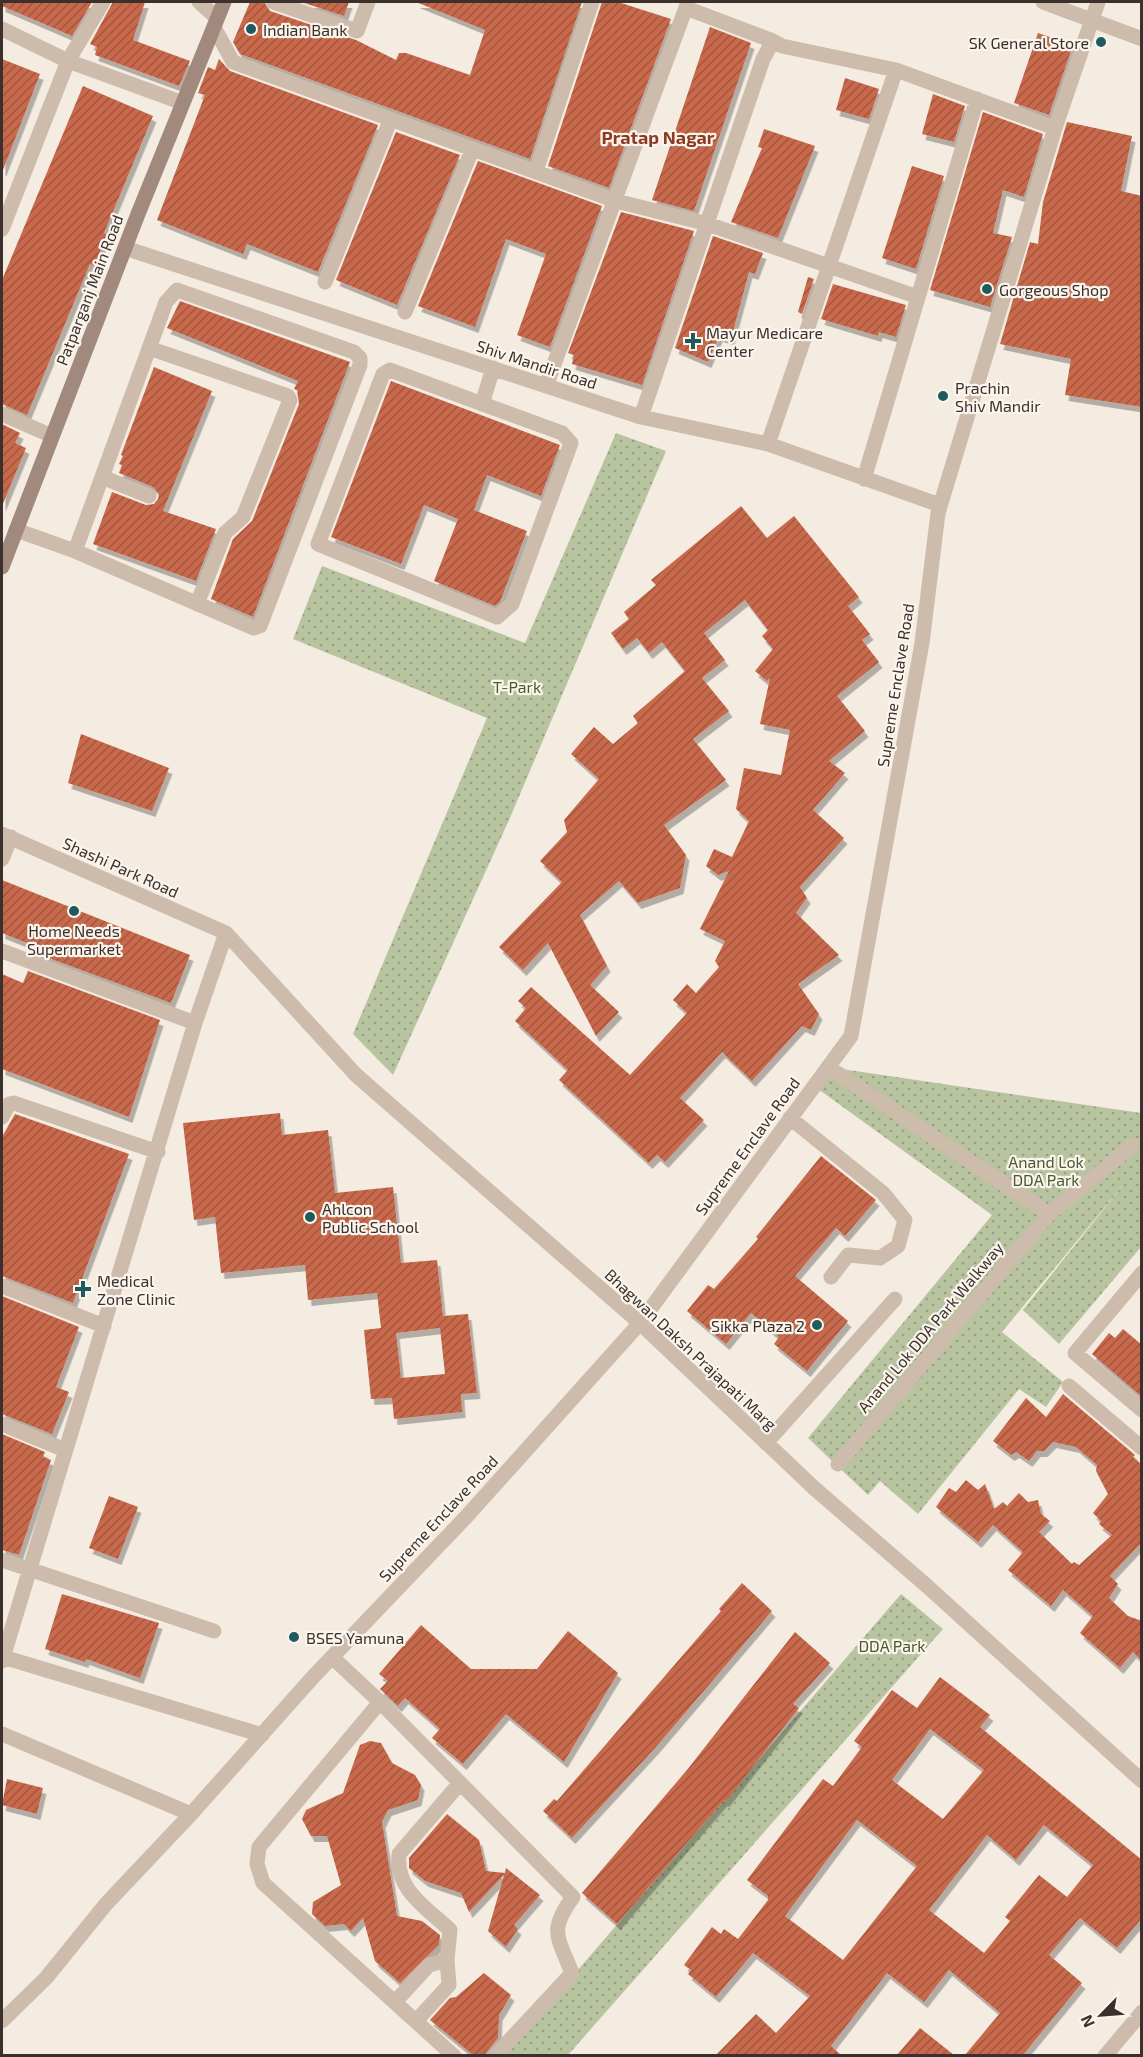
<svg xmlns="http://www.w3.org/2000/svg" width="1143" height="2057" font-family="'Exo 2',sans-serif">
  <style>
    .green { fill: url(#green-dots) }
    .building { fill: url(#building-hatch); fill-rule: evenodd; filter: url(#shadow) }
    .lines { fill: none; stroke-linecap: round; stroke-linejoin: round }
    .street { stroke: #cdbbac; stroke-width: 15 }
    .secondary { stroke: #a18a7d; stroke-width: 15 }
    .poi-dot { fill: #1f5a5e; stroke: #fbf5ee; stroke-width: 2 }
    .labels { text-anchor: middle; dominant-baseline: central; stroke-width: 4.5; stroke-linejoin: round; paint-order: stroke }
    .poi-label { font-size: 16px; fill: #3b302b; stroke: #fbf5ee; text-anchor: start }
    .street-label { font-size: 16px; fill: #3b302b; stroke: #fbf5ee }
    .park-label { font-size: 16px; fill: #4a5a2e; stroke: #fbf5ee }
    .neighbourhood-label { font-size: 18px; font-weight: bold; fill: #8c3b22; stroke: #fbf5ee }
  </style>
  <defs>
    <pattern id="green-dots" width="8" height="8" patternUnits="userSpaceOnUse" patternTransform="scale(1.5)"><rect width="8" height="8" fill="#b8c4a0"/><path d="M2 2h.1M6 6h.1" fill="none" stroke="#97a083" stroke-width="1.8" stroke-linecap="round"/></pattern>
    <pattern id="building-hatch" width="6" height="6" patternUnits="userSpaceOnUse" patternTransform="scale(1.5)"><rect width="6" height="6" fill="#c8694b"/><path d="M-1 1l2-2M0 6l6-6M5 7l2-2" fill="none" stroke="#a4573f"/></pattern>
    <filter id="shadow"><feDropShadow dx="3.5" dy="6" stdDeviation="0" flood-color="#0004"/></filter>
  </defs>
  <rect width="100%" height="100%" fill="#f4ebe1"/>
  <!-- green -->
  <path class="green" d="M616 433 666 451 509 820 393 1075 353 1034 487 718 293 639 322 566 525 643Z
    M828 1067 1141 1113V1247L1059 1344 1023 1310 1128 1179 1002 1332 1063 1382 1046 1407 1019 1389 918 1514 880 1481 868 1495 808 1438 992 1215 814 1086Z
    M901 1594 943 1629 568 2055 504 2056Z"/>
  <!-- building -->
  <path class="building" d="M2 2H92L72 36 2 6Z
    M113 2H145L133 40 190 61 179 86 95 55 97 47 90 44Z
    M250 2H264L270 11 356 40 396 60 399 53H406L470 75 485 30 416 2H582L530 159 240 54 233 42Z
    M301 2H349L344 16Z
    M602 2H618L671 19 609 188 548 166Z
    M710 27 751 43 694 211 652 200Z
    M1038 33 1073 45 1049 115 1014 103Z
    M2 59 40 74 3 170H2Z
    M219 59 230 71 378 125 318 272 247 244 243 254 157 220 205 95 198 93 208 67 215 70Z
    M845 78 879 89 869 119 836 110Z
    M83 86 153 116 104 233 107 234 94 266 90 264 27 415 2 404V280Z
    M933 94 965 106 954 142 922 134Z
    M983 112 1043 134 1024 197 1003 190 993 233 1012 237 990 307 930 290Z
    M1067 122 1132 136 1121 191 1142 196V407L1065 395 1071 359 1000 344 1030 242 1038 244 1043 202Z
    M764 129 815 146 778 238 731 222 762 148 758 147Z
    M396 132 460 155 397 305 336 280Z
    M478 161 602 206 550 347 517 335 546 254 506 239 475 327 418 306Z
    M912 166 944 176 916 269 882 258Z
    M621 212 694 231 642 385 572 364 574 355 568 353Z
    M713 236 763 253 755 274 749 272 731 339 719 336 708 362 675 348Z
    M808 277 814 279 802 314 798 312Z
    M833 284 906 305 896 337 879 332 878 336 821 319Z
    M180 301 350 362 253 617 211 599 233 539 252 521 299 404 297 390 294 389 298 381 167 328Z
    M154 367 212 391 163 511 216 529 196 581 93 544 112 492 146 505 154 504 158 499 159 494 153 487 119 473 122 465 119 464 123 456 121 455Z
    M391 381 560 445 541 496 487 475 474 510 527 531 500 602 495 606 434 581 458 519 424 505 401 564 331 537Z
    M2 424 20 433 15 443 26 448 2 506Z
    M741 506 767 538 794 516 859 597 848 606 870 634 862 640 879 662 837 696 865 731 829 761 845 773 813 810 844 838 800 887 807 898 796 913 839 955 798 984 819 1014 811 1030 802 1026 752 1081 722 1052 680 1098 704 1120 665 1162 657 1155 649 1163 559 1080 568 1070 515 1021 526 1008 518 1001 531 987 630 1075 687 1013 673 1000 687 984 696 993 719 967 715 961 725 941 700 929 729 871 718 875 706 866 714 849 732 857 749 821 736 809 744 768 781 775 790 730 760 724 770 678 767 681 755 671 773 649 762 636 768 630 745 600 704 633 725 660 702 678 729 711 693 739 726 780 664 825 686 855 680 888 638 903 619 881 580 915 607 966 590 985 619 1012 596 1036 548 943 523 970 499 947 562 882 540 861 567 832 564 820 599 779 571 754 594 727 613 744 638 723 633 716 685 671 662 642 649 653 637 638 623 649 611 633 629 619 624 612 656 585 651 580Z
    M81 734 169 768 152 811 68 783Z
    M2 880 190 955 171 1003 35 953 37 947 2 933Z
    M28 971 160 1020 129 1117 2 1069V974L23 983Z
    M280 1113 282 1135 328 1130 335 1193 393 1187 401 1263 437 1260 443 1316 468 1314 477 1393 461 1394 462 1412 394 1419 392 1398 371 1399 364 1330 381 1328 377 1293 308 1300 305 1265 221 1273 215 1217 194 1220 183 1123ZM440 1328 445 1374 401 1378 396 1333Z
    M15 1114 129 1154 73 1303 2 1276V1137Z
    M821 1156 876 1200 845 1236 836 1228 795 1276 848 1321 807 1371 774 1344 779 1337 751 1313 726 1344 687 1311 708 1285 714 1289 758 1239 756 1237Z
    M2 1296 79 1327 56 1387 69 1392 52 1434 2 1414Z
    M1123 1329 1142 1345V1397L1092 1354 1109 1333 1115 1338Z
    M1063 1394 1135 1455 1133 1457 1142 1465V1542L1110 1576 1118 1584 1109 1598 1128 1616 1142 1621V1661L1133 1652 1120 1668 1080 1633 1093 1616 1063 1590 1051 1606 1008 1570 1023 1552 993 1525 978 1542 936 1507 949 1488 956 1492 966 1480 978 1490 985 1484 994 1509 1003 1502 1007 1506 1019 1493 1028 1502 1038 1500 1041 1514 1050 1521 1039 1532 1072 1564 1074 1562 1079 1565 1112 1535 1099 1524 1101 1521 1093 1513 1108 1494 1096 1471 1097 1465 1076 1447 1053 1442 1044 1451H1037L1029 1461 1016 1452 1011 1455 993 1441 1026 1398 1046 1417Z
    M2 1434 45 1452 43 1457 51 1460 19 1555 2 1550Z
    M109 1496 138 1507 118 1559 89 1548Z
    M742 1583 772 1611 656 1747 572 1838 543 1811 554 1799 557 1801 721 1611 719 1609Z
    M62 1594 159 1623 140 1678 86 1659 85 1662 45 1649Z
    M421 1625 471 1669H537L568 1631 618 1673 564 1762 506 1714 463 1764 432 1738 440 1729 405 1698 398 1706 380 1689 388 1681 379 1674Z
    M795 1632 830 1663 793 1704 799 1708 726 1801 724 1800 617 1924 582 1893 687 1770Z
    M940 1677 990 1715 980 1727 1142 1860V1918L1117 1948 1080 1918 1049 1955 1082 1983 1023 2055H965L1000 2013 949 1970 924 2002 887 1973 831 2046 841 2055H716L756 2014 776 2033 810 1996 753 1953 716 1997 688 1974 691 1970 684 1965 712 1927 721 1934 724 1929 738 1939 768 1900V1896L747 1880 823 1779 833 1786 862 1747 854 1741 892 1690 917 1708ZM930 1729 984 1770 943 1819 892 1780ZM857 1820 917 1866 843 1960 785 1916ZM1044 1825 1093 1865 1067 1897 1039 1875 1005 1917 1010 1921 984 1953 929 1910 987 1835 1016 1860Z
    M370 1741 381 1743 392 1763 415 1775 421 1785 418 1800 388 1810 382 1822 397 1916 422 1921 440 1935 439 1945 400 1983 375 1961 363 1918 351 1931 344 1924 325 1926 312 1914 313 1902 341 1885 327 1836H311L302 1819 306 1810 343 1793 360 1745Z
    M7 1779 43 1788 37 1814 2 1805Z
    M447 1814 479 1840 486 1871 505 1873 506 1868 540 1895 514 1925 518 1929 506 1947 488 1931 504 1875 469 1912 461 1893 425 1881 409 1868V1858Z
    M484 1973 511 1995 499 2015 498 2038 485 2054 473 2055 430 2020 450 1998 456 1997Z
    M920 2028 954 2055H897Z"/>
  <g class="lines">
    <!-- street -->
    <path class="street" d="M199 2 217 18
      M273 2 357 31 368 2
      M1043 2 1142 39
      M686 8 773 41
      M214 27 233 62 616 201 708 224 918 297
      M2 29 68 61 183 103
      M1055 128 1098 2
      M536 171 592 2
      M2 229 68 61 103 2
      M125 248 641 417 768 444 940 505
      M325 282 390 121
      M405 312 472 150
      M149 348 288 396 290 400 243 517 225 533 197 604
      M390 370 562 433 571 443 512 604 497 617 318 544 383 374Z
      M546 386 688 2
      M482 404 493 368
      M2 414 52 436
      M768 444 896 70
      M102 477 149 496
      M864 479 977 99
      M16 530 75 551 254 628 260 626 360 365V358L354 352 177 290 166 302 75 551
      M2 834 226 933 356 1075 640 1323 814 1488 927 1586 1142 1781
      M2 859 11 837
      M2 951 195 1023
      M828 1067 1049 1214
      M2 1117 9 1104 14 1103 158 1152
      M790 1118 883 1193 905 1220 898 1246 880 1258 848 1255 831 1277
      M1142 1273 1075 1353 1142 1410
      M2 1286 104 1326
      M1069 1386 1142 1448
      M2 1424 65 1450
      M766 1443 895 1299
      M838 1464 1049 1214 1133 1145
      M2 1560 214 1631
      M3 1657 262 1735
      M332 1657 380 1702 573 1897C548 1931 558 1937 572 1973L495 2056
      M2 1661 195 1023 226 933
      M380 1702 259 1847 257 1864 263 1883 454 2056
      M2 1734 191 1814
      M447 1960 450 1930C427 1908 395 1890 399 1854L460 1783
      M395 2002 429 1965 447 1960 449 1985 416 2021
      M2 2021 46 1978 106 1904 191 1814 313 1677 466 1517 640 1323 851 1036 922 643 938 513 1055 128 896 70 782 46 773 41 763 59 641 417
      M1105 2056 1142 2012"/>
    <!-- secondary -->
    <path class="secondary" d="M2 567 138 214 224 2"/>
  </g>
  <!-- markers -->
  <g class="poi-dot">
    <circle cx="251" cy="29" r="6"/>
    <circle cx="1101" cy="42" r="6"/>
    <circle cx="987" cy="289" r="6"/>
    <path d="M690 332h6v6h6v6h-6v6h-6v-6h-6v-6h6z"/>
    <circle cx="943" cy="396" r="6"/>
    <circle cx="74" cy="911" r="6"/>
    <circle cx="310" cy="1217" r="6"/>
    <path d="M80 1280h6v6h6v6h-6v6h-6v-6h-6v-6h6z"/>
    <circle cx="817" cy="1325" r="6"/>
    <circle cx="294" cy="1637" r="6"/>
  </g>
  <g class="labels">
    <!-- poi labels -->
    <g class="poi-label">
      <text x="263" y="29">Indian Bank</text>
      <text x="1089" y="42" text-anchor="end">SK General Store</text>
      <text x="999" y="289">Gorgeous Shop</text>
      <text x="706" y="332">Mayur Medicare<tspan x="706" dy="18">Center</tspan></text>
      <text x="955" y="387">Prachin<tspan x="955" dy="18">Shiv Mandir</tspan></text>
      <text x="74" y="930" text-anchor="middle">Home Needs<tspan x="74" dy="18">Supermarket</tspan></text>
      <text x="322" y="1208">Ahlcon<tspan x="322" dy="18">Public School</tspan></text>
      <text x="97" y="1280">Medical<tspan x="97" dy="18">Zone Clinic</tspan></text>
      <text x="805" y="1325" text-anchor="end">Sikka Plaza 2</text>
      <text x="306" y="1637">BSES Yamuna</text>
    </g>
    <!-- street labels -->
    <g class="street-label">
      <text transform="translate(89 290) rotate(-69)">Patparganj Main Road</text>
      <text transform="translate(537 364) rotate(18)">Shiv Mandir Road</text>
      <text transform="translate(895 685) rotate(-81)">Supreme Enclave Road</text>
      <text transform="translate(121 867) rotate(24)">Shashi Park Road</text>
      <text transform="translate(747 1146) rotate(-54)">Supreme Enclave Road</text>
      <text transform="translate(930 1327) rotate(-50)">Anand Lok DDA Park Walkway</text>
      <text transform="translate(691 1349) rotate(43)">Bhagwan Daksh Prajapati Marg</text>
      <text transform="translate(438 1518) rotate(-47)">Supreme Enclave Road</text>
    </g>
    <!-- park labels -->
    <g class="park-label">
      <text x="517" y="686">T-Park</text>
      <text x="1046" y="1161">Anand Lok<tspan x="1046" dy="18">DDA Park</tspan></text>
      <text x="892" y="1645">DDA Park</text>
    </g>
    <!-- neighbourhood labels -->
    <g class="neighbourhood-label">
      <text x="658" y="137">Pratap Nagar</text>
    </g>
  </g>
  <!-- border -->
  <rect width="1143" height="2057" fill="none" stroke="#3b302b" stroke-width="6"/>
  <!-- north arrow -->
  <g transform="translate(1101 2015) rotate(245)" stroke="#fbf5ee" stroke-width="4.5" paint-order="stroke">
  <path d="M0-4.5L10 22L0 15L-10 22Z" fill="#3b302b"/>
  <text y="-9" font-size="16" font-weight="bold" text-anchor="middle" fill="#3b302b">N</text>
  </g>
</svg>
